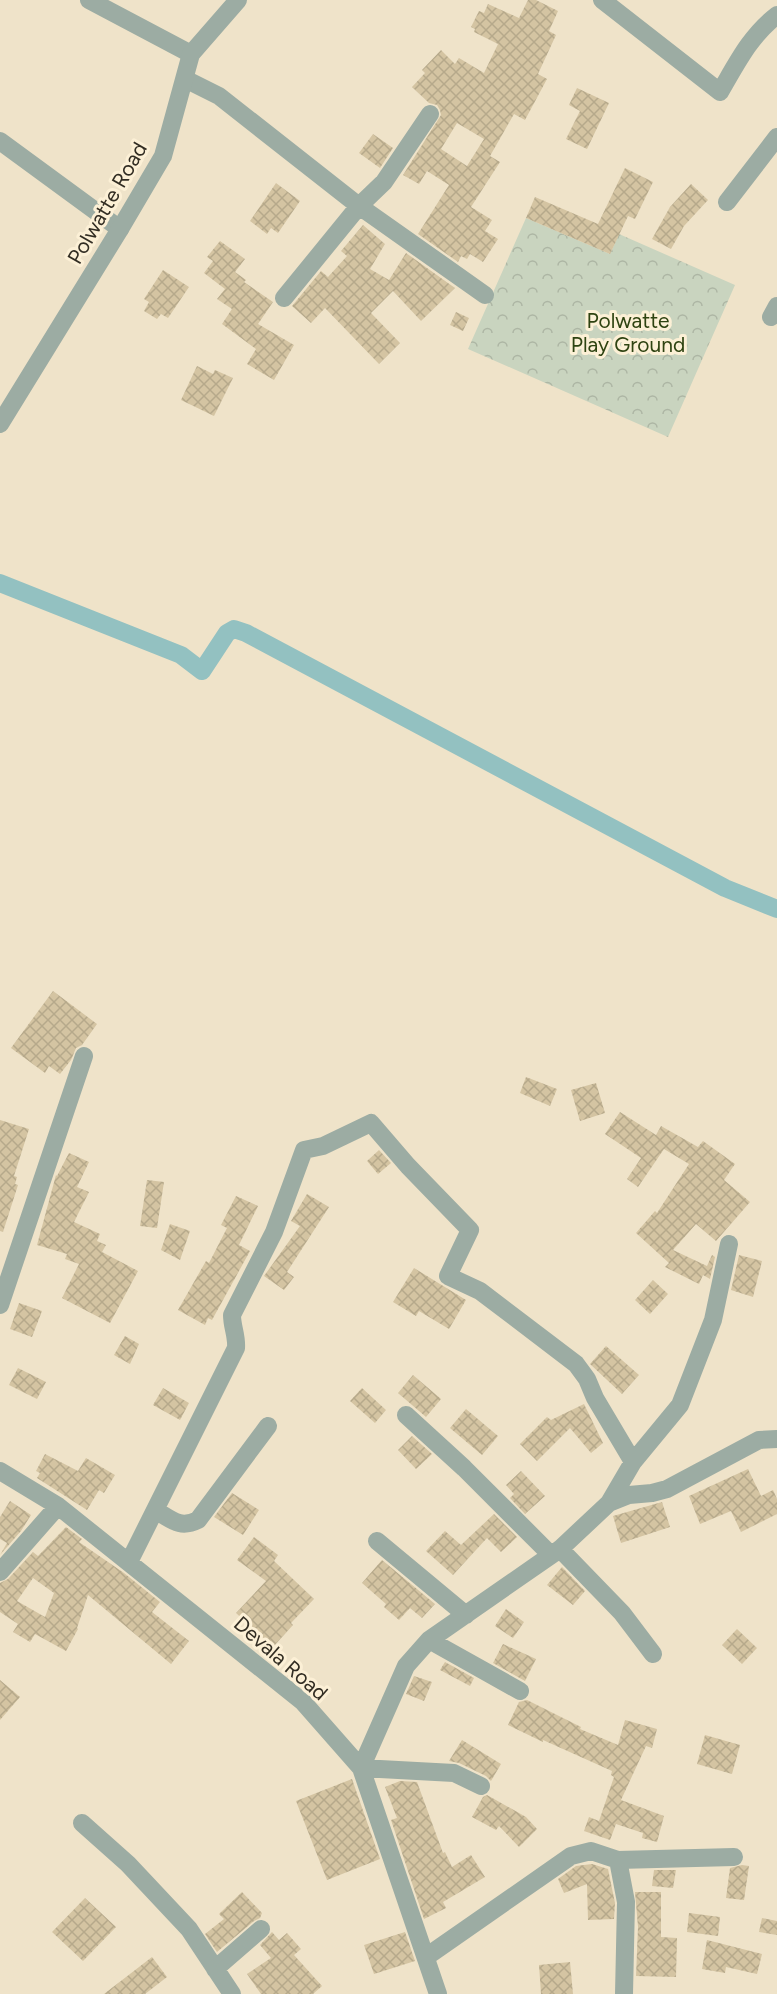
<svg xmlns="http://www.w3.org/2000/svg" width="777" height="1994" font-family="Figtree,sans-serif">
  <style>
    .park { fill: url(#park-crowns) }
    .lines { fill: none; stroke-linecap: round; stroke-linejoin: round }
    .canal { stroke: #93c1c1; stroke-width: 18 }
    .building { fill: url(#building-cross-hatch); fill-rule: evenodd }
    .minor { stroke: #9caca3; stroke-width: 18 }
    .tertiary { stroke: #9caca3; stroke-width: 18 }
    .labels { text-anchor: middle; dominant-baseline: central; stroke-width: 6; stroke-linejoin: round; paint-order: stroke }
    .street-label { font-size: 21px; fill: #322d23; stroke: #fcf0d6 }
    .park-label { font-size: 21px; fill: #2e4311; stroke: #fcf0d6 }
  </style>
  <defs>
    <pattern id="park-crowns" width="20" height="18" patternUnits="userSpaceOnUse" patternTransform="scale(1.5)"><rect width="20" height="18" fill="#c9d4bf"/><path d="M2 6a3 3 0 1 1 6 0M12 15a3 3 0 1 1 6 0" fill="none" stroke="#adb6a4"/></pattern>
    <pattern id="building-cross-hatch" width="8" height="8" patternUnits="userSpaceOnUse" patternTransform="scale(1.5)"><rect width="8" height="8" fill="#d4c4a2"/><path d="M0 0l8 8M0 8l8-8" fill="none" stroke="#b6a98b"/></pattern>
  </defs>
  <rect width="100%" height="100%" fill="#efe3c9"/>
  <!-- park -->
  <path class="park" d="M526 218 610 254 619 234 735 285 668 437 468 349Z"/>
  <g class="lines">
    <!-- canal -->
    <path class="canal" d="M0 583 181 655 202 671 227 633 234 629 246 633 725 888 777 909"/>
  </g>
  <!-- building -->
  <path class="building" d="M528 0H536L558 11 549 31 556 35 538 74 547 79 525 120 514 114 490 156 500 162 471 207 492 220 485 231 498 239 483 262 470 254 467 259 461 256 458 262 418 234 449 185 427 171 419 184 403 175 441 115 440 110 437 105 429 103 412 87 425 73 422 70 441 50 455 64 459 58 484 73 498 44 474 32 475 29 471 27 479 11 484 13 488 4 519 18ZM457 123 484 139 467 166 441 149Z
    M577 88 609 103 587 149 566 139 580 111 569 105Z
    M373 134 393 148 380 168 359 153Z
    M625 168 653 182 635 219 628 216 610 254 526 218 535 197 598 224Z
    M276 183 300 201 278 233 271 228 267 234 250 221Z
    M691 184 708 200 684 226 671 249 652 239 670 207Z
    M363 225 385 244 370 269 389 280 406 253 455 288 421 321 393 291 371 313 400 343 379 364 325 308 311 323 292 306 321 271 328 277 347 256 341 251Z
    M220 241 245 259 235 272 246 280 244 282 273 302 258 324 294 345 274 380 247 364 256 349 222 324 232 309 217 299 225 289 204 273 213 261 207 257Z
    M163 270 189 287 168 318 161 314 157 319 144 311 149 302 144 299Z
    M456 312 469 318 463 331 450 325Z
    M197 366 213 374 215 370 233 378 214 416 181 400Z
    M53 991 97 1024 82 1045 76 1048 71 1060 60 1074 49 1066 45 1073 11 1048Z
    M526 1077 557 1089 550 1106 520 1093Z
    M596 1083 605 1113 580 1121 571 1090Z
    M620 1112 656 1135 661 1126 698 1147 703 1141 735 1164 724 1180 750 1202 716 1241 696 1224 673 1250 707 1266 712 1255 715 1257 710 1279 703 1275 699 1284 665 1267 669 1263 636 1233 655 1211 657 1213 689 1164 664 1149 638 1187 627 1179 641 1158 605 1134Z
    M0 1120 29 1129 14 1176 17 1177 15 1184 18 1185 3 1232 0 1231Z
    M379 1150 391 1163 378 1174 367 1161Z
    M69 1153 89 1162 77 1187 89 1192 74 1222 100 1234 97 1241 106 1245 102 1252 138 1271 110 1323 62 1298 79 1264 65 1259 67 1254 37 1245 56 1175 57 1176Z
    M147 1180 164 1182 157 1228 140 1226Z
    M307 1194 329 1207 287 1272 294 1277 284 1290 264 1276 300 1226 291 1221Z
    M236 1196 258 1206 239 1245 250 1251 212 1320 208 1318 205 1325 178 1310 206 1261 209 1263 227 1228 221 1225Z
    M170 1224 190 1231 180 1260 161 1250Z
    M739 1255 762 1261 753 1297 731 1290Z
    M414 1268 466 1300 449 1329 419 1311 416 1316 393 1302Z
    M653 1280 668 1294 650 1314 635 1300Z
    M19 1303 42 1311 32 1337 10 1329Z
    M125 1336 139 1344 130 1364 114 1355Z
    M606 1346 639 1375 622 1394 590 1364Z
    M18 1368 46 1382 37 1399 9 1385Z
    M413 1375 441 1399 426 1417 398 1393Z
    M163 1388 189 1403 180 1420 153 1405Z
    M362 1388 386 1410 375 1423 350 1401Z
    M584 1404 603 1443 591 1453 570 1428 537 1461 520 1444 547 1417 551 1420Z
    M466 1409 498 1436 482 1455 450 1428Z
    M412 1436 432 1454 416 1469 398 1450Z
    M45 1454 78 1471 86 1458 115 1475 104 1493 99 1490 87 1510 37 1478 40 1473 36 1471Z
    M748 1469 761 1496 773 1490 777 1499V1514L741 1532 731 1511 700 1524 689 1496Z
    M521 1471 545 1496 525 1514 510 1498 514 1494 506 1485Z
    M232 1493 259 1510 243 1535 214 1517Z
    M10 1501 31 1515 21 1531 0 1555 7 1543 0 1539V1517Z
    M662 1502 670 1527 621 1543 613 1516Z
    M494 1514 517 1537 501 1552 487 1538 453 1575 426 1551 445 1531 461 1545Z
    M66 1527 82 1539 79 1542 124 1573 160 1602 152 1612 189 1641 171 1664 88 1595 77 1628 78 1629 66 1651 35 1634 30 1642 13 1632 18 1624 0 1612V1583L8 1579 33 1552 38 1556ZM33 1578 54 1593 45 1617 17 1601Z
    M254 1537 278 1555 274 1561 314 1599 291 1623 293 1625 273 1647 236 1613 266 1581 237 1560Z
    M382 1560 435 1604 422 1618 410 1608 399 1620 384 1607 386 1604 362 1583Z
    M562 1567 585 1591 573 1605 547 1585Z
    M506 1609 524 1622 513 1638 495 1626Z
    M737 1629 757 1648 742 1664 722 1645Z
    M503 1644 536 1659 525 1681 493 1663Z
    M445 1662 474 1678 470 1686 440 1670Z
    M414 1676 432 1682 424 1701 406 1694Z
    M0 1680 20 1697 0 1720Z
    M527 1700 581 1727 580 1729 618 1745 625 1720 657 1729 652 1748 646 1746 621 1800 664 1816 657 1842 642 1838 643 1833 616 1824 610 1840 584 1831 589 1817 599 1821 614 1777 611 1775 612 1771 543 1740V1742L508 1725 519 1702Z
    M705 1735 740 1745 732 1774 697 1764Z
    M462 1740 501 1764 491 1781 486 1776 459 1763 449 1761Z
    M352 1779 380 1859 327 1880 296 1801Z
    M400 1781 417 1782 443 1853 445 1852 452 1867 471 1855 485 1877 443 1902 446 1908 424 1919 391 1820 397 1818 385 1787Z
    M487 1795 526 1817 537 1829 519 1847 499 1826 496 1830 472 1817 483 1797Z
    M592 1864 608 1869 615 1903 614 1919 588 1920 587 1884 564 1893 558 1879 576 1866Z
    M742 1865 749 1866 744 1900 726 1898 730 1868Z
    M654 1870H676L673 1888 652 1886Z
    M242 1892 262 1913 260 1918 254 1921 217 1952 205 1934 224 1919 219 1914Z
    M635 1892H661V1937L677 1938 676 1977 636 1976 638 1927Z
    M85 1898 116 1927 83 1961 52 1932Z
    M689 1913 720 1917 718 1936 687 1932Z
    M762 1918 777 1921V1935L759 1932Z
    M272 1932 279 1940 287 1933 301 1949 294 1955 322 1986 313 1994H261L247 1974 271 1958 260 1945Z
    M405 1932 415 1961 374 1974 364 1945Z
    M707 1940 762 1954 757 1974 726 1967 725 1973 702 1969Z
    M152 1957 167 1977 145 1994H104Z
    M570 1962 573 1994H541L539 1965Z"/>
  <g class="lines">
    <!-- minor -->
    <path class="minor" d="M89 0 191 54
      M602 0 720 92C737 63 750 36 777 15
      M185 79 219 96 359 206 485 295
      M0 141 120 229
      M727 202 777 137
      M284 298 359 206 384 182 430 114
      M771 317 777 306
      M0 1305 84 1056
      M406 1415 464 1468 551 1555
      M0 1471 58 1506 303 1702 361 1768 438 1994
      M609 1503 633 1462 680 1405 713 1320 729 1244
      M155 1510C172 1520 180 1529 198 1520L268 1426
      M377 1541 466 1615
      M560 1549 622 1613 653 1654
      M129 1562 236 1348C237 1336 232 1327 232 1315L274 1232 304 1150 323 1146 371 1123 408 1166 470 1230 448 1276 480 1291 576 1364 587 1379 595 1398 633 1462
      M0 1572 58 1506
      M429 1640 520 1691
      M481 1786 454 1773 361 1768 406 1666 429 1640 560 1549 609 1503 629 1495 652 1493 667 1489 759 1440 777 1439
      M82 1823 128 1864 189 1929 232 1994
      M618 1860 626 1902 624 1994
      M426 1957 571 1856 591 1851 618 1860 734 1857
      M215 1969 261 1929"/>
    <!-- tertiary -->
    <path class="tertiary" d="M0 424 120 229 163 156 191 54 238 0"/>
  </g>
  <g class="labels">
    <!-- street labels -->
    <g class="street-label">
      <text transform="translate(107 203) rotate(-60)">Polwatte Road</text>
      <text transform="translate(281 1658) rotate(41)">Devala Road</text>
    </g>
    <!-- park labels -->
    <g class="park-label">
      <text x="628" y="320">Polwatte<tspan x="628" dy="24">Play Ground</tspan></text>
    </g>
  </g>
</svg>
